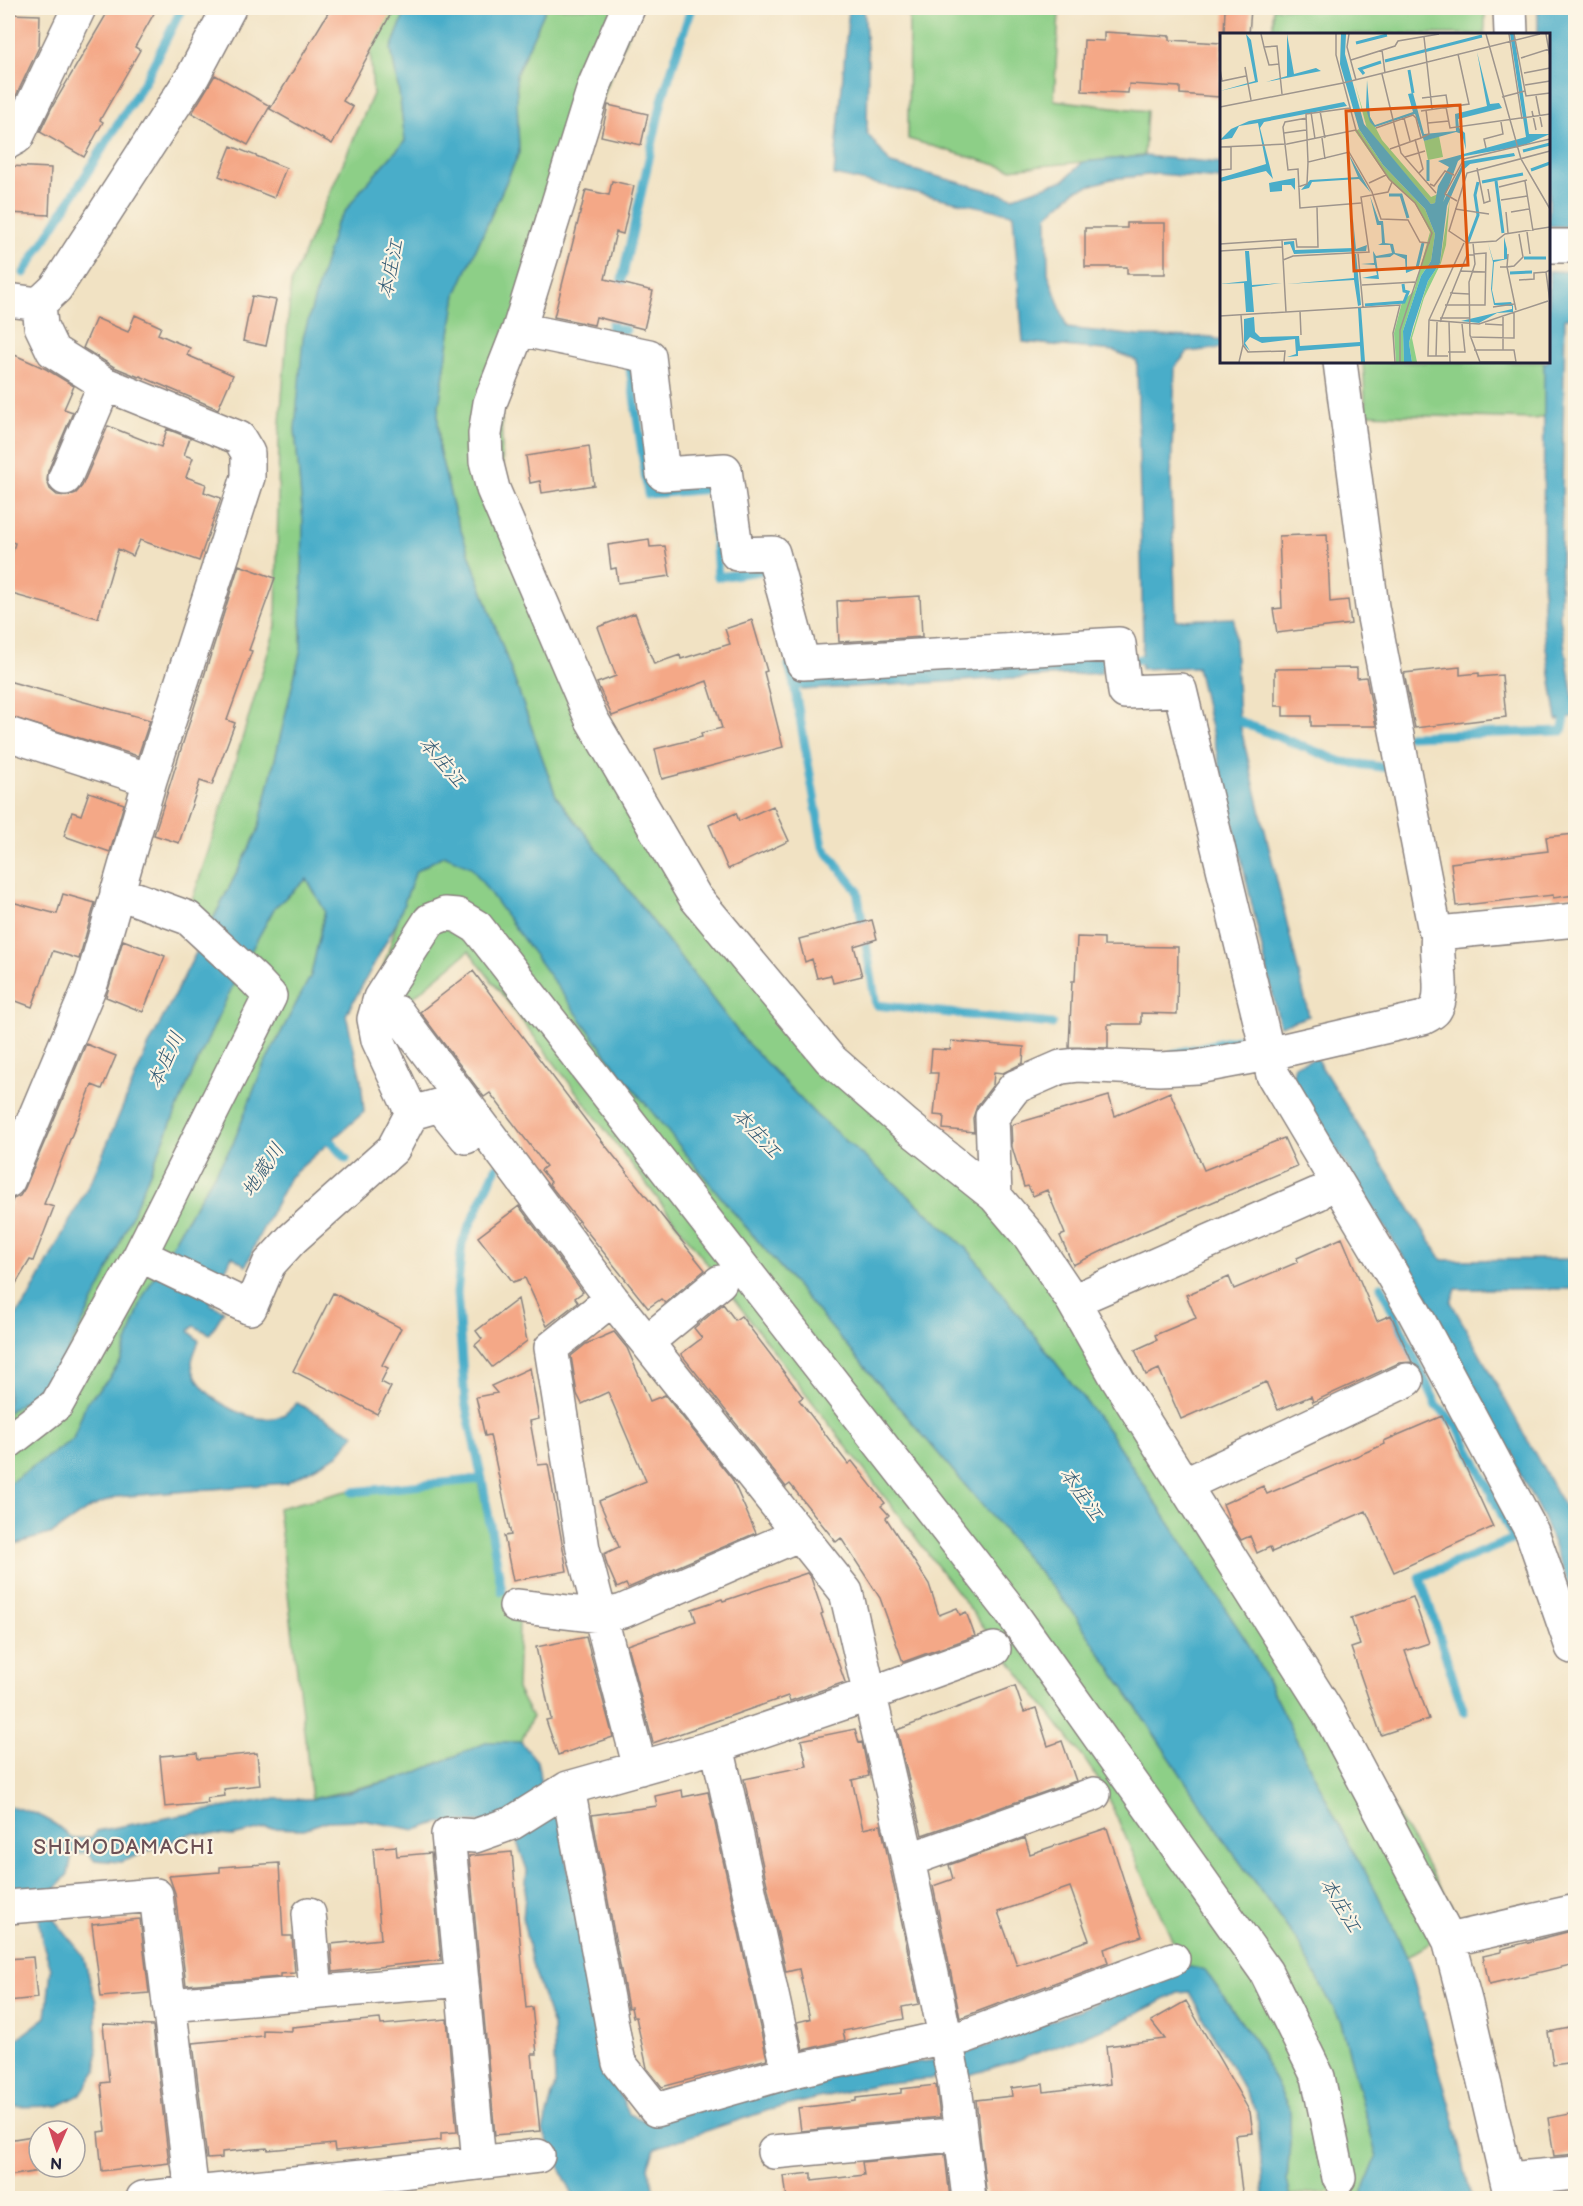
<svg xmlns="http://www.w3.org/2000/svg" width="1583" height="2206" font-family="'Balsamiq Sans','Klee One',sans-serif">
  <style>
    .green { fill: #8dcf87; stroke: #587861; stroke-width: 1.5 }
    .water { fill: #4aadc9; stroke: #366882; stroke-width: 1.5 }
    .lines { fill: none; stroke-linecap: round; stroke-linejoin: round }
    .stream { stroke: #4aadc9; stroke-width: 9 }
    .building { fill: #f4a887; fill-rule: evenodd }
    .minor-casing { stroke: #8a827f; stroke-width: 36 }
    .minor { stroke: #fff; stroke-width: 33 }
    .labels { text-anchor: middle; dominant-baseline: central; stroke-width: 4.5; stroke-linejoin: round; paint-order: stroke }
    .water-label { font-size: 20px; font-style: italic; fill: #325a74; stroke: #fcf5e5 }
    .quarter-label { font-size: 21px; letter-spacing: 1.5px; fill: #6c5156; stroke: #fcf5e5 }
    .inset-river { fill: none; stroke: #4aadc9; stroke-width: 3 }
    .inset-road { fill: none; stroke: #9e958d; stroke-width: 1.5 }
    .view { fill: #de560e; fill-opacity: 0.15; stroke: #de560e; stroke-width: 3 }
    .inset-edge { fill: none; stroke: #22223b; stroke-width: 3 }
  </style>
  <rect width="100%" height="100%" fill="#fcf5e5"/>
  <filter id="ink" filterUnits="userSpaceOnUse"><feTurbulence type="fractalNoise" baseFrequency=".0167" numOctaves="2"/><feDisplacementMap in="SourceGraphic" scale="12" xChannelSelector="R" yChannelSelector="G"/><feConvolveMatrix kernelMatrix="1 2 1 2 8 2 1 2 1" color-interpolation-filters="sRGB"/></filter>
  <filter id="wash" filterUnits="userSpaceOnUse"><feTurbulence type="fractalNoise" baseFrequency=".008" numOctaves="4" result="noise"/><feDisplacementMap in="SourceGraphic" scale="24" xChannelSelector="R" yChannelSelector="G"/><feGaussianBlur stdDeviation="1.35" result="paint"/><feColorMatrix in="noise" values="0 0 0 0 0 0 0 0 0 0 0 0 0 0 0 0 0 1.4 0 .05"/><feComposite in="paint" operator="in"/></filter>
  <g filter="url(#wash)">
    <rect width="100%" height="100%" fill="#f1e2c3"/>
    <!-- green -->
    <path class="green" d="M391 8H407L391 49 399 92 405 141 361 190 336 224 327 257 295 429 303 521 301 649 258 831 198 948 184 925 209 849 276 626 279 436 291 283 373 94 370 46Z
      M546 8H639L604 93 501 403 503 481 603 723 695 885 838 1059 1021 1206 1364 1759 1462 1924 1407 1957 1376 1891 1343 1833 1249 1645 1110 1433 970 1252 898 1186 816 1115 745 1041 556 796 455 514 439 449 438 413 456 294 519 153 516 75Z
      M909 8H980L1059 13 1054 100 1147 111 1144 156 1010 169 908 139Z
      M1273 8H1485V34H1273Z
      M1363 362H1544L1545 417 1534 419 1366 414Z
      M444 855 472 867 611 1061 729 1207 1073 1612 1229 1847 1299 1944 1341 2022 1377 2157 1363 2191 1364 2198H1349L1347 2191 1290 2195 1287 2180 1290 2142V2111L1257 2045 1205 1970 1184 1966 1103 1787 1085 1760 469 951 388 1018 373 1002 397 922 416 871Z
      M307 879 325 911 311 975 262 1069 233 1144 185 1222 143 1297 121 1361 107 1381 86 1403 73 1439 8 1484V1412L34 1394 62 1363 103 1282 195 1067 237 976 275 907Z
      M477 1476 501 1593 520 1594 517 1689 532 1717 521 1742H488L408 1776 312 1799 278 1508 355 1489Z"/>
    <!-- water -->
    <path class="water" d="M407 8H546L516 75 519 153 456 294 438 413 439 449 455 514 556 796 745 1041 816 1115 898 1186 970 1252 1110 1433 1249 1645 1343 1833 1376 1891 1407 1957 1456 2128 1471 2198H1364L1363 2191 1377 2157 1341 2022 1299 1944 1229 1847 1073 1612 729 1207 611 1061 471 867 444 855 416 871 397 922 346 1015 361 1079 364 1112 290 1177 258 1238 246 1266 232 1256 210 1304 224 1311 210 1334 194 1326 189 1331 199 1341C197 1347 192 1356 192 1363 193 1395 254 1430 283 1415 288 1412 293 1407 297 1403L355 1434 338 1455 286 1483 116 1497 90 1508 53 1533 8 1546V1484L73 1439 86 1403 107 1381 121 1361 143 1297 185 1222 233 1144 262 1069 311 975 325 911 307 879 275 907 237 976 195 1067 103 1282 62 1363 34 1394 8 1412V1325L27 1301 94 1175 147 1049 258 831 301 649 303 521 295 429 303 338 336 224 361 190 405 141 399 92 391 49Z
      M849 8H864L868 62 867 133 891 164 1013 197 1064 180 1083 162 1144 156 1221 163V179L1157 174 1111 179 1076 190 1047 216 1048 273 1067 328 1138 336 1212 337 1221 341V348L1188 352 1175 367 1171 480 1176 620 1234 618 1239 721 1309 1016 1280 1026 1197 667 1141 669 1143 640 1137 361 1114 351 1023 342 1013 214 834 175Z
      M1538 8H1575V227L1549 226 1548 34H1538Z
      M1549 271 1576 272 1575 318H1565L1560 617 1576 716 1557 720 1543 628 1544 362H1548Z
      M1100 657 1102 673 802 690 803 678Z
      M1316 1058 1442 1260 1575 1259V1289H1456L1451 1302 1565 1508 1575 1540V1601L1544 1520 1425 1292 1292 1078 1295 1065Z
      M488 1742H521L537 1761 542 1787 543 1813 559 1819 602 2057 629 2114 650 2123 856 2070 937 2060 966 2053 1011 2038 1184 1966 1205 1970 1257 2045 1290 2111V2142L1287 2180 1291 2198H1264L1257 2113 1189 1992 1178 1993 1113 2025 1018 2060 969 2075 877 2084 769 2110 655 2148 648 2167 656 2198H574L543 2131 555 2084 553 2026 532 1964 523 1920 527 1870 515 1836 492 1822 438 1823 416 1830 362 1820 327 1821 304 1829 266 1828 233 1836 192 1833 121 1862 94 1860 87 1852 72 1855 68 1874 57 1887 51 1916 83 1955 96 2002 97 2070 80 2095 58 2106 8 2107V2046L46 2017 51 1969 42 1941 39 1917 19 1892 8 1882V1806C33 1811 53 1819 71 1838H92L96 1831 270 1799H312L340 1794 408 1776Z"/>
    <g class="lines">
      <!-- stream -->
      <path class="stream" d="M24 273 145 81 182 8
        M619 293 662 100 691 8
        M615 309 611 328 626 330
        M630 368 648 494 712 489 718 577 767 570 768 575
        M789 665 794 685 813 684
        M1090 665 1142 659
        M794 685 823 847 857 890 876 1005 1052 1024
        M1239 721 1342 762 1389 768
        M1409 736 1562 731 1565 719 1563 707
        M1173 1054 1237 1039
        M324 1134 346 1159
        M1381 1286 1437 1406 1457 1425 1514 1539 1420 1577 1464 1712
        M482 1479 465 1402 457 1293 462 1243 496 1168
        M353 1492 482 1479 502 1591"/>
    </g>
    <g id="blocks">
      <!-- building -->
      <path class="building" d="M110 8H157L135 47 140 50 100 120 103 122 84 157 40 132 52 107Z
        M331 8H394L343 101 353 107 332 144 270 109Z
        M1225 8 1251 9 1249 34H1224Z
        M8 14 40 15 39 47 8 113Z
        M1104 32 1170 36V40L1221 43 1219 97 1180 94V87L1129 84 1128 93 1082 91 1084 40 1104 41Z
        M215 75 270 106 248 145 192 113Z
        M608 105 648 114 641 145 601 136Z
        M231 146 286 168 274 198 219 176Z
        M9 166 51 168 49 215 8 213Z
        M612 181 634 186 623 234 616 232 605 279 653 291 644 329 596 317 594 325 554 317 586 190 609 195Z
        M1127 223H1165V274H1127V267H1085V228H1127Z
        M252 296 276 300 266 346 243 341Z
        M135 315 161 327 158 334 190 348 187 355 233 375 218 409 140 376 139 377 114 367 83 348 96 318 128 332Z
        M8 352 46 369 74 386 64 409 73 412 48 471 47 481 50 489 57 495 68 496 76 493 82 486 108 426 161 447 167 429 190 438 184 455 193 458 186 477 206 484 204 492 221 498 199 561 140 540 133 556 118 549 98 618 8 593V570L15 543 8 541Z
        M589 446 594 485 542 493 540 481 530 483 526 456Z
        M1327 534 1330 602 1348 600 1351 624 1277 633 1273 609 1282 608 1279 536Z
        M649 539 650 547 665 546 670 576 618 583 616 568 611 569 608 545Z
        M239 565 275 578 249 650 252 651 227 720 235 723 212 785 200 781 179 843 154 835Z
        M920 596 922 637 839 642 837 601Z
        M635 613 654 664 680 655 681 659 730 644 725 629 752 620 767 671 764 672 783 747 662 779 655 749 702 737 701 733 722 728 707 681 612 716 597 683 616 676 598 627Z
        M1460 667V675L1479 673V677L1502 675 1506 717 1415 728 1404 673Z
        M1357 668V678L1366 677 1376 726H1311V716H1283V706H1275V669Z
        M8 681 150 720 138 756 8 716Z
        M89 792 124 804 110 852 64 836 72 812 81 815Z
        M773 806 789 841 728 869 709 825 736 813 739 821Z
        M1575 834V895L1553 898V895L1456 906 1451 863 1548 851 1546 837Z
        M63 894 95 903 79 959 53 951 32 1007 8 998V901L57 914Z
        M872 920 877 939 854 946 862 976 833 983 831 975 817 978 812 959 805 962 799 939Z
        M1077 937 1104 938V946L1178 947 1177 1014 1141 1013V1024H1108V1048L1069 1047 1072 981H1075Z
        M123 940 165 956 143 1012 106 997Z
        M473 971 593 1130 705 1270 665 1303 661 1299 648 1308 549 1184 551 1182 541 1170 546 1166 490 1093 484 1097 420 1012Z
        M951 1041 1024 1047 1023 1063 1003 1073 994 1072 993 1085 977 1106 973 1118 974 1132 943 1129 944 1116 934 1115 938 1073H930L932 1049 950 1050Z
        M86 1044 116 1056 102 1089 92 1085 44 1204 54 1207 33 1261 30 1260 8 1297V1211L13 1199 20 1196 25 1188Z
        M1170 1092 1204 1170 1284 1138 1297 1166 1140 1233 1073 1265 1060 1236 1065 1234 1047 1190 1033 1196 1028 1186 1024 1187 1012 1147 1011 1125 1109 1096 1115 1116Z
        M519 1206 583 1292 575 1298 578 1302 547 1326 525 1278 513 1282 478 1237Z
        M1342 1238 1377 1321 1391 1315 1412 1362 1399 1363 1313 1402 1311 1396 1278 1410 1266 1382 1181 1419 1159 1369 1146 1375 1135 1350 1157 1340 1155 1335 1196 1318 1186 1295 1229 1277 1234 1289 1298 1262 1297 1258Z
        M333 1293 401 1328 382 1365 388 1368 381 1382 391 1387 377 1414 293 1371Z
        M518 1299 527 1341 492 1367 475 1345 482 1339 476 1331Z
        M723 1304 735 1320 741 1316 803 1397 799 1400 848 1464 852 1461 885 1503 881 1506 889 1515 886 1518 929 1584 939 1615 957 1608 960 1615 966 1612 975 1636 903 1662 880 1598 841 1538 836 1542 790 1484 786 1487 681 1354 702 1338 694 1328Z
        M614 1332 627 1348 650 1401 665 1395 732 1479 756 1533 628 1588 626 1584 617 1588 607 1565 604 1554 619 1547 599 1501 646 1481 608 1392 582 1404 577 1394 571 1356 586 1344Z
        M530 1368 539 1419 530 1421 538 1465 548 1464 567 1571 513 1581 504 1536 511 1535 490 1435 485 1436 476 1397 497 1393 491 1386Z
        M1442 1416 1493 1527 1394 1572 1366 1511 1272 1552 1270 1547 1257 1553 1250 1536 1241 1540 1232 1526 1223 1504 1263 1486 1267 1494 1385 1444 1384 1441Z
        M807 1573 811 1578 823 1613 821 1614 845 1682 790 1701 788 1696 653 1743 627 1645 696 1621 692 1609 722 1599 723 1601Z
        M1413 1597 1429 1643 1405 1651 1429 1719 1381 1735 1351 1648 1360 1645 1351 1618Z
        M586 1637 613 1737 558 1755 546 1720 551 1719 536 1647Z
        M1015 1686 1024 1712 1036 1708 1048 1746 1062 1741 1076 1781 922 1835 897 1730Z
        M855 1729 859 1743 862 1742 869 1776 852 1780 863 1829 881 1825 919 2004 902 2007 904 2019 843 2031 845 2040 803 2050 797 2022 810 2019 799 1969 786 1972 744 1779 807 1766 801 1740Z
        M197 1753 198 1759 257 1753 260 1785 224 1789 225 1796 207 1798 208 1803 165 1807 160 1756Z
        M682 1790 683 1797 708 1792 767 2059 662 2087 647 2068 636 2017H633L631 2007 628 2008 592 1815 657 1806 655 1796Z
        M1107 1828 1142 1936 1104 1949 1108 1963 960 2018 933 1886 953 1879 949 1865 1025 1838 1030 1854ZM1070 1887 1089 1940 1017 1965 998 1912Z
        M396 1846 397 1856 431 1853 441 1960 333 1972 331 1944 381 1939 373 1848Z
        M512 1852 526 2008 532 2007 537 2054H532L540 2131 495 2135 469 1856Z
        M279 1863 283 1936H292L295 1973 280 1974V1977L186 1985 175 1893 169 1876 220 1872V1867Z
        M140 1919 149 1993 101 1997 92 1924Z
        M1575 1930V1964L1489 1984 1483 1956 1501 1952V1949Z
        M33 1957 37 1998 8 2001V1959Z
        M1186 2001 1250 2112 1253 2133 1235 2135 1243 2199H987L976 2100 1012 2096 1011 2088 1043 2084 1044 2092 1110 2084 1106 2046 1165 2039 1151 2021Z
        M380 2019 381 2025 447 2019 457 2132 441 2133V2140L387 2146 335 2151 334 2144 268 2150 267 2148 222 2152V2158L207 2159 193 2043 263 2036V2030L292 2031V2027Z
        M103 2024 153 2026 169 2163 102 2171 98 2132 106 2131 101 2083 109 2082Z
        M1575 2027V2062L1553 2065 1548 2032Z
        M936 2085 940 2117 801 2131 798 2108 856 2101V2098L901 2093V2089Z
        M1575 2113V2154L1554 2156 1548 2118Z
        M39 2135V2171L8 2176V2140Z
        M945 2154 950 2199H787L784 2176 812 2173V2181L864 2175 862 2162Z"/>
    </g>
  </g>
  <g filter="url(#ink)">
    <use href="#blocks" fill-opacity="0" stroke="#8a827f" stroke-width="1.5"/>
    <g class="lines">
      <defs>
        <path id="minor" d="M628 8 595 84 519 329 490 403 485 434 486 461 493 489 592 720 695 897 830 1059 907 1126 995 1196 1030 1237 1073 1301 1118 1380 1329 1714 1449 1940 1466 2004 1511 2198
          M1510 8 1511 34
          M8 142 17 137 79 8
          M1548 246H1576
          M8 300 39 304 41 326 53 351 105 384 239 438 248 453V477L150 780 92 981 8 1181
          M39 304 56 288 193 76 229 8
          M519 329 649 356 663 474 725 470 737 554 773 553 803 663 1119 644 1125 692 1180 690 1273 1075 1412 1308 1532 1532 1572 1647 1576 1646
          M65 478 105 384
          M8 734 150 780
          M1438 933 1576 920
          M397 1012 612 1299 846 1592 908 1860 954 2079 969 2198
          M412 1113 378 1040 374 1019 380 998 430 920 445 914 457 915 477 927 1006 1605 1266 1972 1318 2077 1339 2178
          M995 1196 992 1117 1015 1087 1061 1067 1078 1065 1159 1069 1197 1067 1267 1054 1423 1018C1427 1016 1433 1013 1435 1010 1447 993 1434 954 1438 933L1434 926 1372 607 1340 362
          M140 1255 250 1308 269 1264 292 1239 393 1149 412 1113 440 1105 466 1137
          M612 1299 551 1348 583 1549 640 1768
          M1073 1301 1317 1194
          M647 1342 720 1282
          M8 1442 57 1404 140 1255 270 996 255 980 188 918 117 892
          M1184 1485 1407 1380
          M516 1606 601 1616 623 1611 800 1534
          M994 1649 870 1694 717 1746 568 1788 619 2063 656 2110 789 2072 945 2037H964L1173 1959
          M717 1746 789 2072
          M908 1860 1094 1794
          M8 1907 156 1895 192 2194
          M309 1914 316 1992
          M1449 1940 1576 1911
          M169 2005 462 1980
          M774 2152 961 2134
          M479 2162 448 1834 475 1836 512 1823 568 1788
          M1507 2179 1576 2173
          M143 2198 383 2174 538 2156"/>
      </defs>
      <!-- minor casing -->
      <use href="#minor" class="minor-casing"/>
      <!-- minor -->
      <use href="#minor" class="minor"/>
    </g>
  </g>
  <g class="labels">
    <!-- water labels -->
    <g class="water-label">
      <text transform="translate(391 269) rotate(-78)">本庄江</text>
      <text transform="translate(442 762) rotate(50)">本庄江</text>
      <text transform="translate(166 1060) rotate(-65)">本庄川</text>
      <text transform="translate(756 1133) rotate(47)">本庄江</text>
      <text transform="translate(263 1170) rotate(-56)">地蔵川</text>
      <text transform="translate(1081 1494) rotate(55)">本庄江</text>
      <text transform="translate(1340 1905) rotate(59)">本庄江</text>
    </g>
    <!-- quarter labels -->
    <g class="quarter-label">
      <text x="124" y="1847">SHIMODAMACHI</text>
    </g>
  </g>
  <!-- overview -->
  <g transform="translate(1220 33)">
    <rect width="330" height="330" fill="#f1e2c3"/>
    <path d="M135 51 143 78H147L162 107 211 164 218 161 215 170 211 171 147 96ZM139 96 163 132 205 176 215 201 211 228 201 243 183 298 184 329H176L174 300 182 269 194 258 210 199 195 170 170 148 135 98ZM219 103 223 124 208 127 204 108ZM230 164 226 212 221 230 204 265 192 305 197 329H192L189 310 208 248 220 230Z" fill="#8dcf87"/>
    <path d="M26 1 31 7 38 49 0 58 35 48ZM67 1 74 41 96 35 101 38 46 49 67 43ZM121 1H126L125 21 144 91 211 171 215 170 218 153 229 134 218 128 306 104 290 1H294L309 101H330L302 113 245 123 238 128 223 169 244 128 294 120 295 123 250 131 242 138 227 173 220 230 208 248 193 294 189 310 192 329H184L183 298 201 243 211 228 215 201 205 176 163 132 139 96 120 31ZM257 19 270 71 279 70 282 75 238 86 239 95 245 100 246 117 242 101 236 99 204 108 195 81 155 94 150 89 146 76 147 47 150 84 155 92 193 79 188 61 193 60 204 101 236 98 235 81 267 73ZM124 69 127 73 44 89 40 95 53 146 46 138 0 149V145L46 131 38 90 19 93 12 105 0 107 11 96 29 88ZM128 120 151 160 139 146 92 149 89 155 81 157 90 147 138 144ZM75 145V157L71 152H62V158L50 159 49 150ZM150 163 159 188H163L165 210 173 211 175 220 187 222V234L196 236 186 240 185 226 174 221 170 224 156 225 159 246 142 245 157 242 155 232 141 231 154 230 153 218 156 223 172 220 170 212H158L162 210 161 192H157ZM133 186 136 216 147 212 146 218 74 221 70 211 64 212V209L74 208 75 217 134 215ZM284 204 287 216V226L274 229 272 257 275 270 291 269 293 273V279L277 280 259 290 241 288 292 276V273L274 272 271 256 273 229 268 210 273 227 284 226ZM25 218H29L32 252 62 250 32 254 34 279H26L24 250 0 251 27 248ZM133 221H136L141 272 138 273 134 247 67 251 134 245ZM138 275H141L145 329H141L140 313 78 318V323L67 324 76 321 75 306 42 310 30 304 25 310 30 318 24 312V286L34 284 35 299 40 304 79 303 80 313 140 309Z" fill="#4aadc9"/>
    <path class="inset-river" d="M136 10 167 2M165 28 262 3M189 37 193 60M144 41 140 36 161 29M303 118 330 111M208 127V148M311 137 330 130M276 148 283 200M262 149 303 141M169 162H181L188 185M248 209 258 182 255 162 258 149M304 225H326M197 235 203 210M290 240 312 239M145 272 184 269 188 259 184 258 183 251"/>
    <path class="inset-road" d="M41 1 44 14 57 13 62 61M116 1V22L136 97 169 146 195 170 212 200 180 297V329M129 1 127 14 136 47M266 1 301 126 330 176M289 1 302 86M294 1 306 63 330 60M326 1 330 24M204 4 212 76M44 14 49 32 59 31M162 17 165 40M301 25 329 16M131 27 175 13 178 8 219 1M25 34 31 67M0 36 2 48 26 43M304 40 330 35M162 41 181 120 216 160M305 52 330 48M316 63 322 94M282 64 305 58M202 65 226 62 228 74M0 74 123 50 320 1M226 74 230 95 330 81M100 78 105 105M201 78 249 71 238 21M312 78 316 97M91 79 95 106M87 85 65 89 63 94 68 137 78 136 80 175 141 170M184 85 190 108M208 90 229 88M156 95 193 82 196 85 201 105 170 116M64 100 86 97M102 105 105 126M201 105 209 101 206 77M195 106 203 136 199 140M0 114 67 111 136 97M266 115 264 106 283 101 281 89M330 118 247 140 229 198 247 210 276 208 285 201 330 194M185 124 205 118M88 129 86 81 130 75M257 135 264 170 270 168 268 156M0 137 11 136V114M305 148 313 198M149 150 166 142M210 151 214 153 225 138 234 142M78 154 87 151 88 129 129 119 152 159 161 186 188 187 200 209 210 210M279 154 307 147M281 167 307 163M237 168 225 161 244 126 330 106M235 176 269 181M286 179 288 200M291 179 309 176M307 199 310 221M62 207 66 279M244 210 209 287 259 291 328 268M253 210 255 231 249 249 250 302 260 329M0 211 76 206 77 214H98L97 174M0 218 62 214M138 220 143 274M63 227 73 223 149 219 141 164 168 159 172 149M280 234H287L288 221M330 237 326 239 330 269M240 238 265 239M299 247 314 246V240L326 239M142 252 195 249M230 260 249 261M225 272H265L266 220 254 221M273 274 294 271M296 277 287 234 294 233 303 224 299 201M80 278 81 302M0 283 180 272 173 300 175 329M220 285H250M209 287 208 323H228M220 289 247 222H254M229 289 230 329M265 291 283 292M250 304 294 305V279M23 312 28 319 65 318 64 329M254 317H294L296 329M283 317V284M228 319H245L242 291M216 323 217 289M19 329 23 312 21 282M260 329H296"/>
    <path class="view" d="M240 72 248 232 134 238 126 78Z"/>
    <rect width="330" height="330" class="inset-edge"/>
  </g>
  <!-- margin -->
  <rect width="1583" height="2206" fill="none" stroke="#fcf5e5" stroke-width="30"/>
  <!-- north arrow -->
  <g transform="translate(57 2149) rotate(183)"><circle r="28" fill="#fcf5e5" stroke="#a5a1a1" stroke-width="1.5"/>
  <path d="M0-4.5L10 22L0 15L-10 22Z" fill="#d1495b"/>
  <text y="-9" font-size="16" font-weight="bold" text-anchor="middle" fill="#22223b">N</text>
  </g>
</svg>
